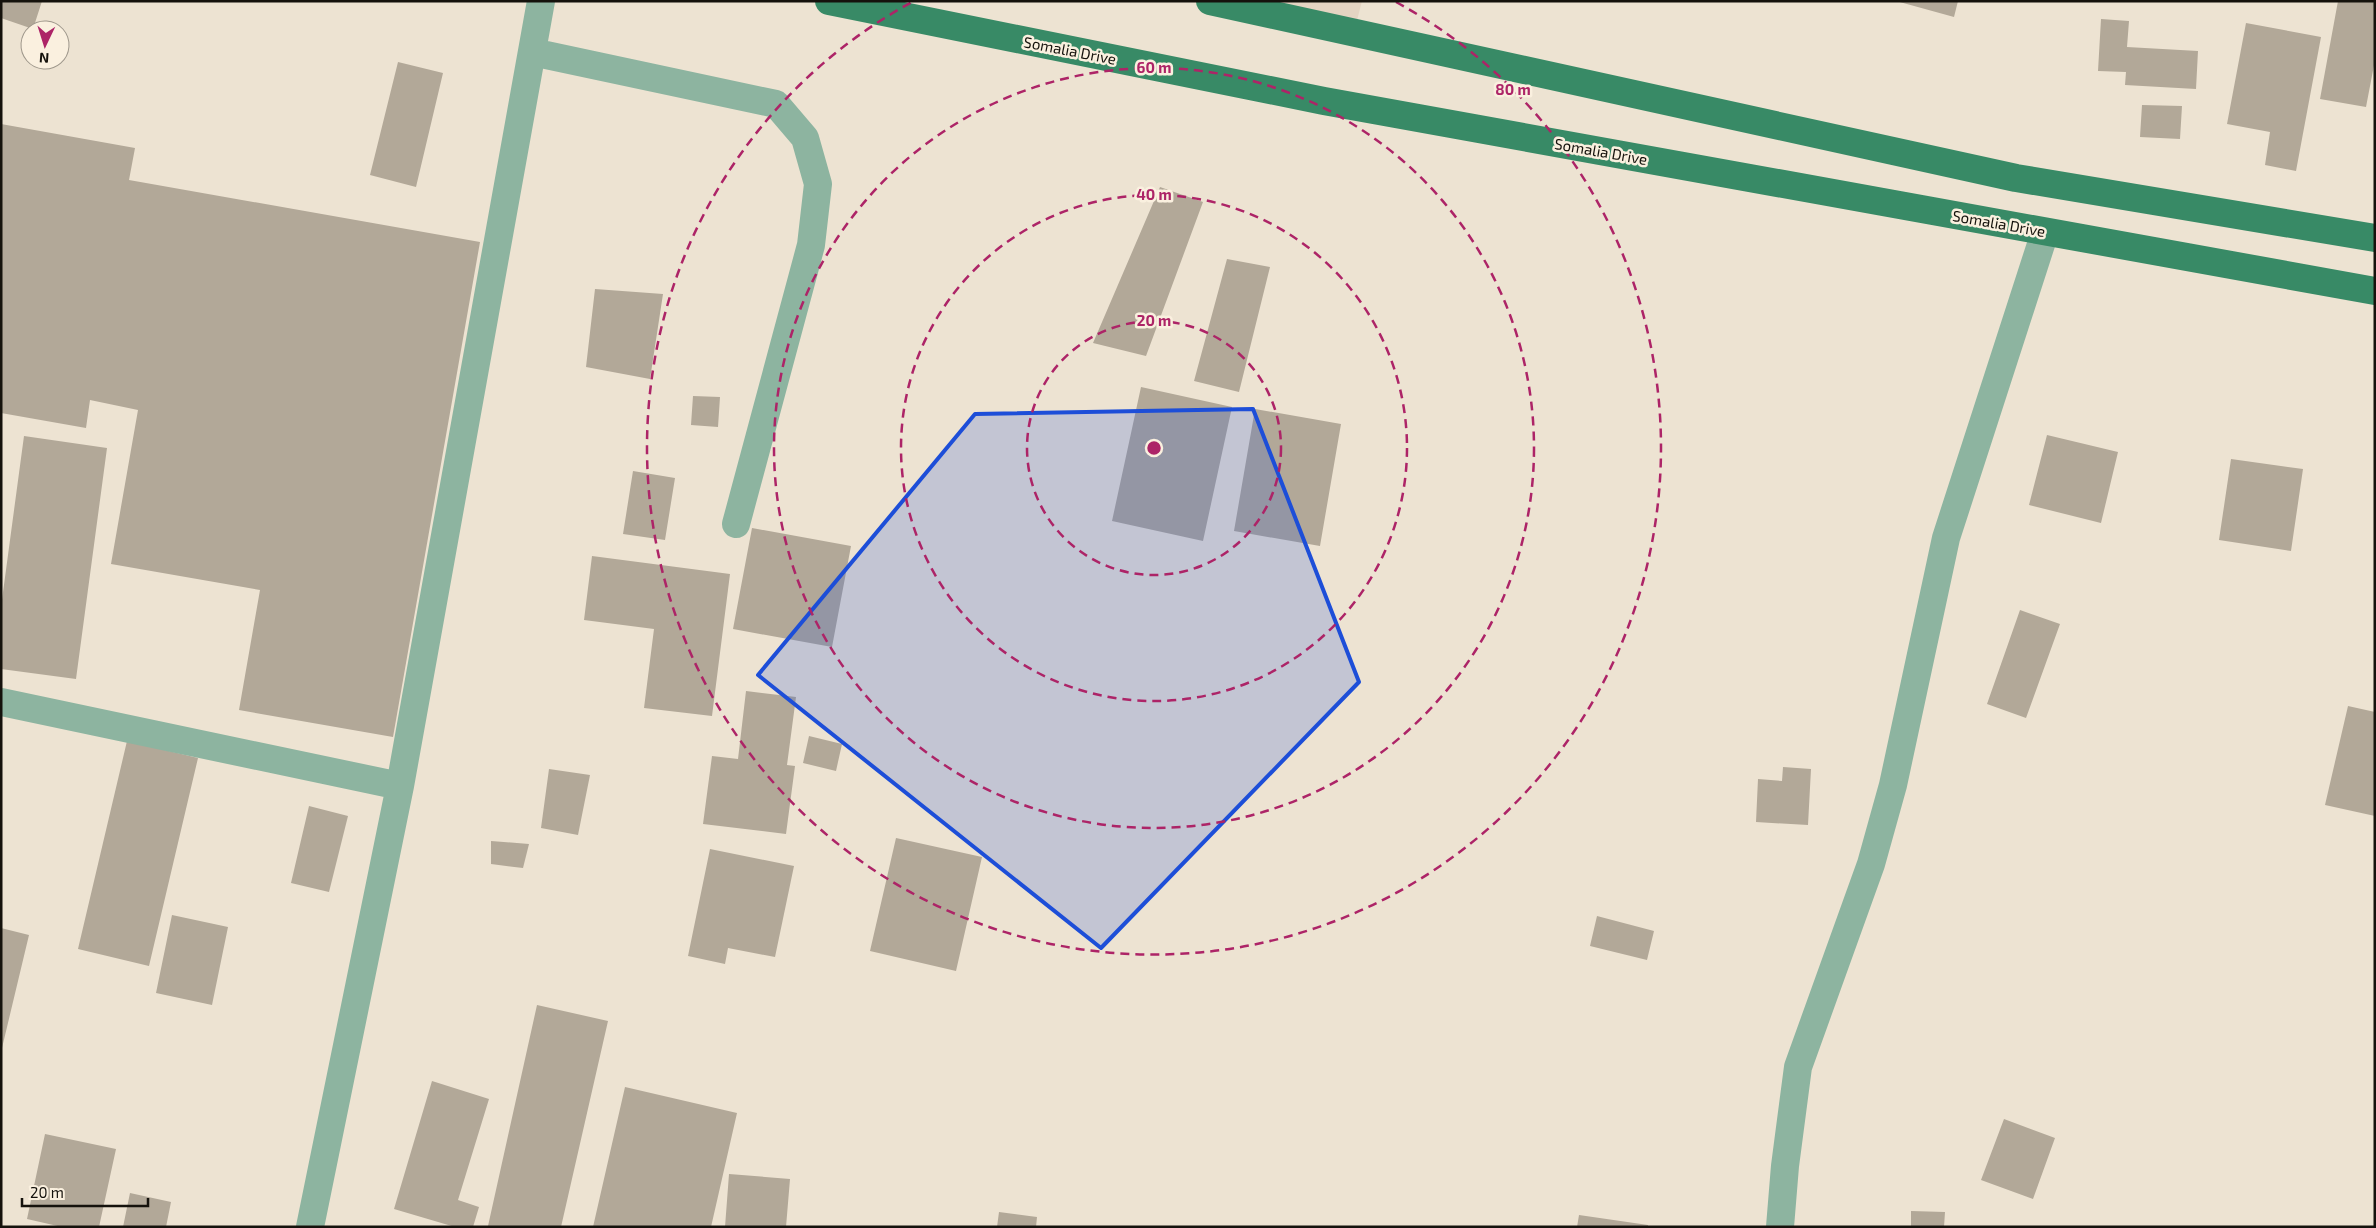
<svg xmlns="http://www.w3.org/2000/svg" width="2376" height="1228" font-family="'Exo 2',sans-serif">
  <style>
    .industrial { fill: #e4d4c2 }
    .building { fill: #b2a898 }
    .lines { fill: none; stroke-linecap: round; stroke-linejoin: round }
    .street { stroke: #8db4a0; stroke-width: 28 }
    .primary { stroke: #388a66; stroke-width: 28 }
    .marked { fill: #1d4ed8; fill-opacity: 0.2; stroke: #1d4ed8; stroke-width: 4; stroke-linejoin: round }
    .ring { fill: none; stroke: #ad2467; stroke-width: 2.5; stroke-dasharray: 9 6 }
    .labels { text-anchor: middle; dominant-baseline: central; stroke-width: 5; stroke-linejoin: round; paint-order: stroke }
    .street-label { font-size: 15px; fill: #15120c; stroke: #faf0df }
    .centre { fill: #ad2467; stroke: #faf0df; stroke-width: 2.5 }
    .ring-label { font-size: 15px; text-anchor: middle; font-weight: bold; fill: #ad2467; stroke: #faf0df; stroke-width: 5; stroke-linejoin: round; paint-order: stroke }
  </style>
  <rect width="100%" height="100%" fill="#ede3d2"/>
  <!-- industrial -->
  <path class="industrial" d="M1210 1H1362L1354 32Z"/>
  <!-- building -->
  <path class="building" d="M1 1H42L33 29 1 18Z
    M1896 1H1958L1954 17Z
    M2338 1H2375V60L2366 107 2320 99Z
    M2101 19 2129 21 2127 47 2198 51 2196 89 2125 85 2126 72 2098 71Z
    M2246 23 2321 37 2296 171 2265 165 2270 132 2227 124Z
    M398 62 443 73 416 187 370 175Z
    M2142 105 2182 106 2180 139 2140 137Z
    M1 124 135 148 129 180 480 242 393 737 239 710 260 590 111 564 138 410 90 400 86 428 1 413Z
    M1160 187 1203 202 1146 356 1093 343Z
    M1227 259 1270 267 1239 392 1194 381Z
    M595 289 663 294 650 379 586 367Z
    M1141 387 1232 407 1203 541 1112 521Z
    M693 396 720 397 718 427 691 425Z
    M1255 409 1341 424 1320 546 1234 531Z
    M2047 435 2118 452 2101 523 2029 505Z
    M24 436 107 448 76 679 1 669V607Z
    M2231 459 2303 469 2291 551 2219 540Z
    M633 471 675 478 665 540 623 534Z
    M752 528 851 546 832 647 733 629Z
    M592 556 730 574 712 716 644 708 654 629 584 620Z
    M2020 610 2060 624 2026 718 1987 704Z
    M746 691 796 697 787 765 795 766 786 834 703 824 712 756 738 759Z
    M2348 706 2375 712V816L2325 805Z
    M809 736 842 744 836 771 803 763Z
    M127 741 198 758 149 966 78 949Z
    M1783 767 1811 769 1808 825 1756 822 1758 779 1782 781Z
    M549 769 590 775 578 835 541 828Z
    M309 806 348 816 329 892 291 883Z
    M896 838 982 857 956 971 870 951Z
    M491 841 529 844 523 868 491 864Z
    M710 849 794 866 775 957 728 948 725 964 688 956Z
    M172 915 228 927 212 1005 156 993Z
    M1597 916 1654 931 1647 960 1590 946Z
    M1 928 29 935 2 1048H1Z
    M537 1005 608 1021 561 1227H492L488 1226Z
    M432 1081 489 1099 458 1200 479 1207 473 1227H455L394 1209Z
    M625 1087 737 1113 711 1227H593Z
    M2004 1119 2055 1138 2033 1199 1981 1180Z
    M45 1134 116 1149 99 1227H62L27 1219Z
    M729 1174 790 1179 786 1227H725Z
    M130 1193 171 1202 166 1227H123Z
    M1911 1211 1945 1212 1944 1227H1911Z
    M999 1212 1037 1217 1036 1227H997Z
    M1579 1215 1648 1225V1227H1577Z"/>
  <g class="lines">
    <!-- street -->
    <path class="street" d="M532 52 776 104 805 138 818 184 811 245 736 524
      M1 702 400 786
      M310 1227 400 786 541 1
      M1780 1227 1785 1166 1798 1067 1871 864 1893 785 1946 538 2045 232"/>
    <!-- primary -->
    <path class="primary" d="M829 1 1324 101 2375 291
      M1210 1 2016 178 2375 238"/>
  </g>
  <!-- marked area -->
  <path class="marked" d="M1253 409 1359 682 1101 948 758 675 975 414Z"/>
  <!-- distance rings -->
  <g class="ring">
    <circle cx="1154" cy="448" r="127"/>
    <circle cx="1154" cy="448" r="253"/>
    <circle cx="1154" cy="448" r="380"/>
    <path d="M1396 2A507 507 0 1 1 912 2"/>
  </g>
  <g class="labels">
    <!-- street labels -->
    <g class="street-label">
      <text transform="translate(1070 50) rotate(11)">Somalia Drive</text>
      <text transform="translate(1601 151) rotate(10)">Somalia Drive</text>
      <text transform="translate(1999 223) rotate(10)">Somalia Drive</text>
    </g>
  </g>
  <circle cx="1154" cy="448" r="8" class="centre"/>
  <g class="ring-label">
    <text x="1154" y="73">60 m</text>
    <text x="1513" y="95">80 m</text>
    <text x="1154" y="200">40 m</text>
    <text x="1154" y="326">20 m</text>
  </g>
  <!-- border -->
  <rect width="2376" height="1228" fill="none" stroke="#15120c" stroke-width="5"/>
  <!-- north arrow -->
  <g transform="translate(45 45) rotate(184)"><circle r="24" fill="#faf0df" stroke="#9e978b"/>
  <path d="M0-4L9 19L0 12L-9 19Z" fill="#ad2467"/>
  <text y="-8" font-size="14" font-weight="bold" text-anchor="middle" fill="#15120c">N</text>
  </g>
  <!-- scale -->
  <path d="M22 1198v8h126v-8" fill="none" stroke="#15120c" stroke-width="2.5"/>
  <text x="30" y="1198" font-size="15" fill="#15120c" stroke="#faf0df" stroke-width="4" paint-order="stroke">20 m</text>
</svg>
